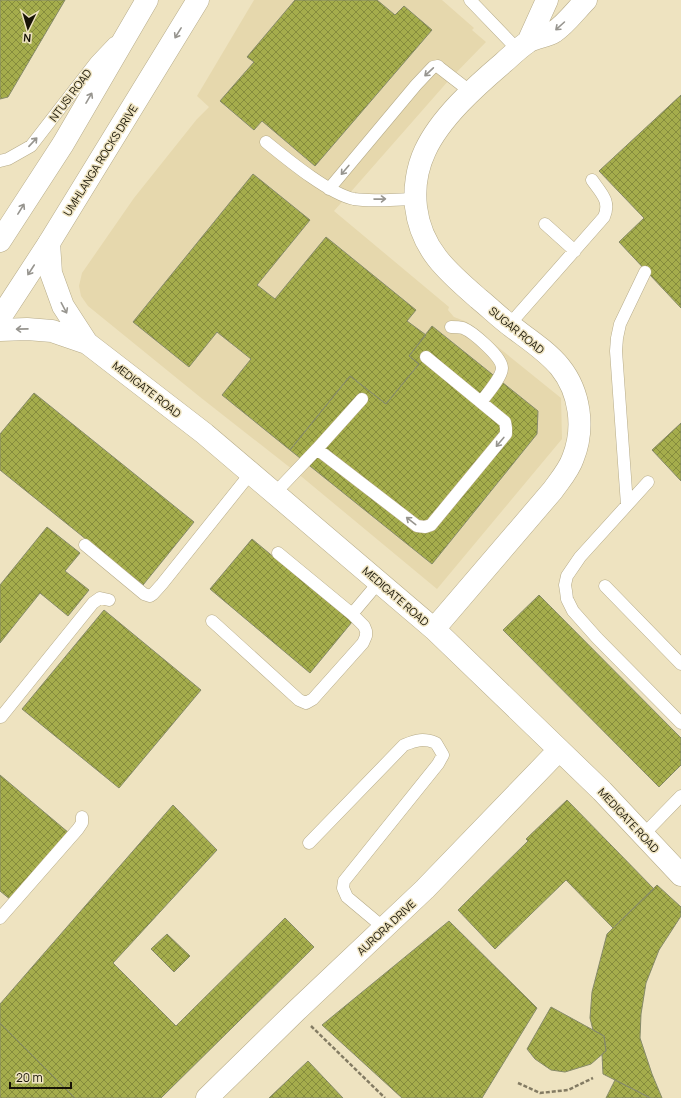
<svg xmlns="http://www.w3.org/2000/svg" width="681" height="1098" font-family="Manrope,sans-serif">
  <style>
    .built { fill: #e6d8ad }
    .building { fill: url(#building-cross-hatch); stroke: #868a69 }
    .lines { fill: none; stroke-linecap: round; stroke-linejoin: round }
    .service-casing { stroke: #b6ab89; stroke-width: 13 }
    .minor-casing { stroke: #b6ab89; stroke-width: 23 }
    .secondary-casing { stroke: #b6ab89; stroke-width: 23 }
    .path { stroke: #837b63; stroke-width: 2.5; stroke-dasharray: 4 2; stroke-linecap: butt }
    .service { stroke: #fff; stroke-width: 12 }
    .minor { stroke: #fff; stroke-width: 22 }
    .secondary { stroke: #fff; stroke-width: 22 }
    .oneway { stroke: #97958f }
    .labels { text-anchor: middle; dominant-baseline: central; stroke-width: 3; stroke-linejoin: round; paint-order: stroke }
    .street-label { font-size: 11px; fill: #181407; stroke: #eee3c0 }
  </style>
  <defs>
    <pattern id="building-cross-hatch" width="8" height="8" patternUnits="userSpaceOnUse"><rect width="8" height="8" fill="#a5ad4c"/><path d="M0 0l8 8M0 8l8-8" fill="none" stroke="#858c3d"/></pattern>
  </defs>
  <rect width="100%" height="100%" fill="#eee3c0"/>
  <!-- built -->
  <path class="built" d="M254 0H442L474 28 472 30 486 42 449 80 334 211 449 307 448 310 454 317 467 322 561 398 562 439 437 589 302 477 200 397 88 306 81 296 79 286 82 273 134 198 197 119 209 107 197 96Z"/>
  <!-- building -->
  <path class="building" d="M0 0H65L8 97 0 99Z
    M295 0H377L395 15 404 6 432 30 315 166 262 121 254 130 220 101 254 62 247 57Z
    M681 95V308L619 242 644 218 599 171Z
    M253 174 310 220 257 285 275 299 326 237 416 310 407 321 426 335 409 356 419 364 386 404 350 376 290 450 222 395 251 359 217 332 189 367 133 322Z
    M432 326 538 411 537 434 432 564 290 450 350 376 386 404 419 364 409 356Z
    M34 393 194 522 143 585 0 470V434Z
    M681 423V481L652 450Z
    M47 527 80 553 65 571 89 590 68 616 40 593 0 643V585Z
    M252 539 352 622 310 673 210 589Z
    M539 595 681 738V765L659 787 503 630Z
    M104 610 201 690 119 788 22 709Z
    M0 775 69 833 11 900 0 891Z
    M567 800 654 889 613 928 566 880 495 949 458 910 528 841 526 839Z
    M173 805 217 850 113 963 176 1026 285 918 314 947 161 1098H75L0 1023V1004Z
    M657 885 681 907V916L659 950 646 983 641 1014 640 1038 652 1074 662 1098H651L603 1074 602 1054 606 1051 604 1036 593 1030 590 1018 592 992 607 934Z
    M449 921 537 1008 482 1098H402L322 1025Z
    M167 934 190 956 174 972 151 949Z
    M551 1007 604 1036 606 1051 591 1064 565 1072 551 1070 535 1059 527 1049Z
    M0 1023 75 1098H0Z
    M308 1061 343 1098H269Z
    M615 1080 650 1098H606Z"/>
  <g class="lines">
    <defs>
      <path id="service" d="M470 0 518 50
        M266 142C287 159 329 194 354 199 373 202 396 199 415 199
        M0 161 8 159 31 146 96 62 114 43
        M329 189 416 85 433 67 438 66 440 68 471 92
        M545 224 575 251
        M509 325 604 217C611 201 601 193 592 180
        M451 327C455 327 459 327 463 328 473 332 502 357 502 368 502 377 487 394 481 402
        M317 449 417 526 425 527 431 525 506 434V428L505 422 426 357
        M648 482 580 557 567 576 565 585 566 591 567 599 573 611 597 638 681 723
        M275 493 317 449 362 399
        M627 505 616 351 617 338 620 324 645 272
        M85 545 144 594 150 596 153 594 162 584 250 474
        M605 586 681 664
        M352 614 379 582
        M212 621 299 700 306 703 313 699 363 643 366 636V631L364 626 352 614 278 553
        M0 716 1 717 93 603 100 598 109 600
        M643 835 681 796
        M309 843 404 745C417 740 423 738 436 743L443 755 438 764 344 881 343 888 347 897 384 928
        M0 918 78 829 82 823V817"/>
      <path id="minor" d="M528 42 547 0
        M49 243 51 273 63 306 87 343 205 434 434 629 602 791 681 875
        M0 330 27 329 52 331 87 343
        M434 629 553 490C560 480 569 470 573 458 585 428 580 392 560 367 547 351 528 339 511 326 500 318 490 308 479 299 449 273 421 250 416 207 414 189 417 168 425 151 440 118 476 86 503 63 511 56 519 48 528 42 536 37 546 37 554 32 566 24 576 10 586 0
        M207 1098 296 1011 425 889 559 750"/>
      <path id="secondary" d="M0 241 63 144 147 0
        M0 318 49 243 198 0"/>
    </defs>
    <!-- service casing -->
    <use href="#service" class="service-casing"/>
    <!-- minor casing -->
    <use href="#minor" class="minor-casing"/>
    <!-- secondary casing -->
    <use href="#secondary" class="secondary-casing"/>
    <!-- path -->
    <path class="path" d="M311 1026 385 1098
      M518 1083 540 1093 568 1090 593 1078"/>
    <!-- service -->
    <use href="#service" class="service"/>
    <!-- minor -->
    <use href="#minor" class="minor"/>
    <!-- secondary -->
    <use href="#secondary" class="secondary"/>
  </g>
  <!-- one-way arrows -->
  <defs><path id="oneway-shaft" d="M-6 0H5M1.5-3L5.5 0L1.5 3" fill="none" stroke-width="1.6" stroke-linecap="round" stroke-linejoin="round"/></defs>
  <g class="oneway">
    <use href="#oneway-shaft" transform="translate(560 26) rotate(138)"/>
    <use href="#oneway-shaft" transform="translate(178 33) rotate(122)"/>
    <use href="#oneway-shaft" transform="translate(429 72) rotate(137)"/>
    <use href="#oneway-shaft" transform="translate(89 98) rotate(-60)"/>
    <use href="#oneway-shaft" transform="translate(33 142) rotate(-47)"/>
    <use href="#oneway-shaft" transform="translate(345 170) rotate(130)"/>
    <use href="#oneway-shaft" transform="translate(380 199) rotate(-1)"/>
    <use href="#oneway-shaft" transform="translate(21 209) rotate(-58)"/>
    <use href="#oneway-shaft" transform="translate(31 270) rotate(123)"/>
    <use href="#oneway-shaft" transform="translate(64 308) rotate(62)"/>
    <use href="#oneway-shaft" transform="translate(22 329) rotate(179)"/>
    <use href="#oneway-shaft" transform="translate(500 442) rotate(130)"/>
    <use href="#oneway-shaft" transform="translate(411 521) rotate(-142)"/>
  </g>
  <g class="labels">
    <!-- street labels -->
    <g class="street-label">
      <text transform="translate(70 95) rotate(-53)">NTUSI ROAD</text>
      <text transform="translate(100 160) rotate(-58)">UMHLANGA ROCKS DRIVE</text>
      <text transform="translate(517 330) rotate(39)">SUGAR ROAD</text>
      <text transform="translate(147 389) rotate(38)">MEDIGATE ROAD</text>
      <text transform="translate(396 596) rotate(41)">MEDIGATE ROAD</text>
      <text transform="translate(629 820) rotate(47)">MEDIGATE ROAD</text>
      <text transform="translate(386 927) rotate(-43)">AURORA DRIVE</text>
    </g>
  </g>
  <!-- north arrow -->
  <g transform="translate(28 28) rotate(185)" stroke="#eee3c0" stroke-width="3" paint-order="stroke">
  <path d="M0-3L7 15L0 10L-7 15Z" fill="#181407"/>
  <text y="-6" font-size="11" font-weight="bold" text-anchor="middle" fill="#181407">N</text>
  </g>
  <!-- scale -->
  <path d="M10 1082v6h61v-6" fill="none" stroke="#181407" stroke-width="2"/>
  <text x="16" y="1082" font-size="12" fill="#181407" stroke="#eee3c0" stroke-width="3" paint-order="stroke">20 m</text>
</svg>
